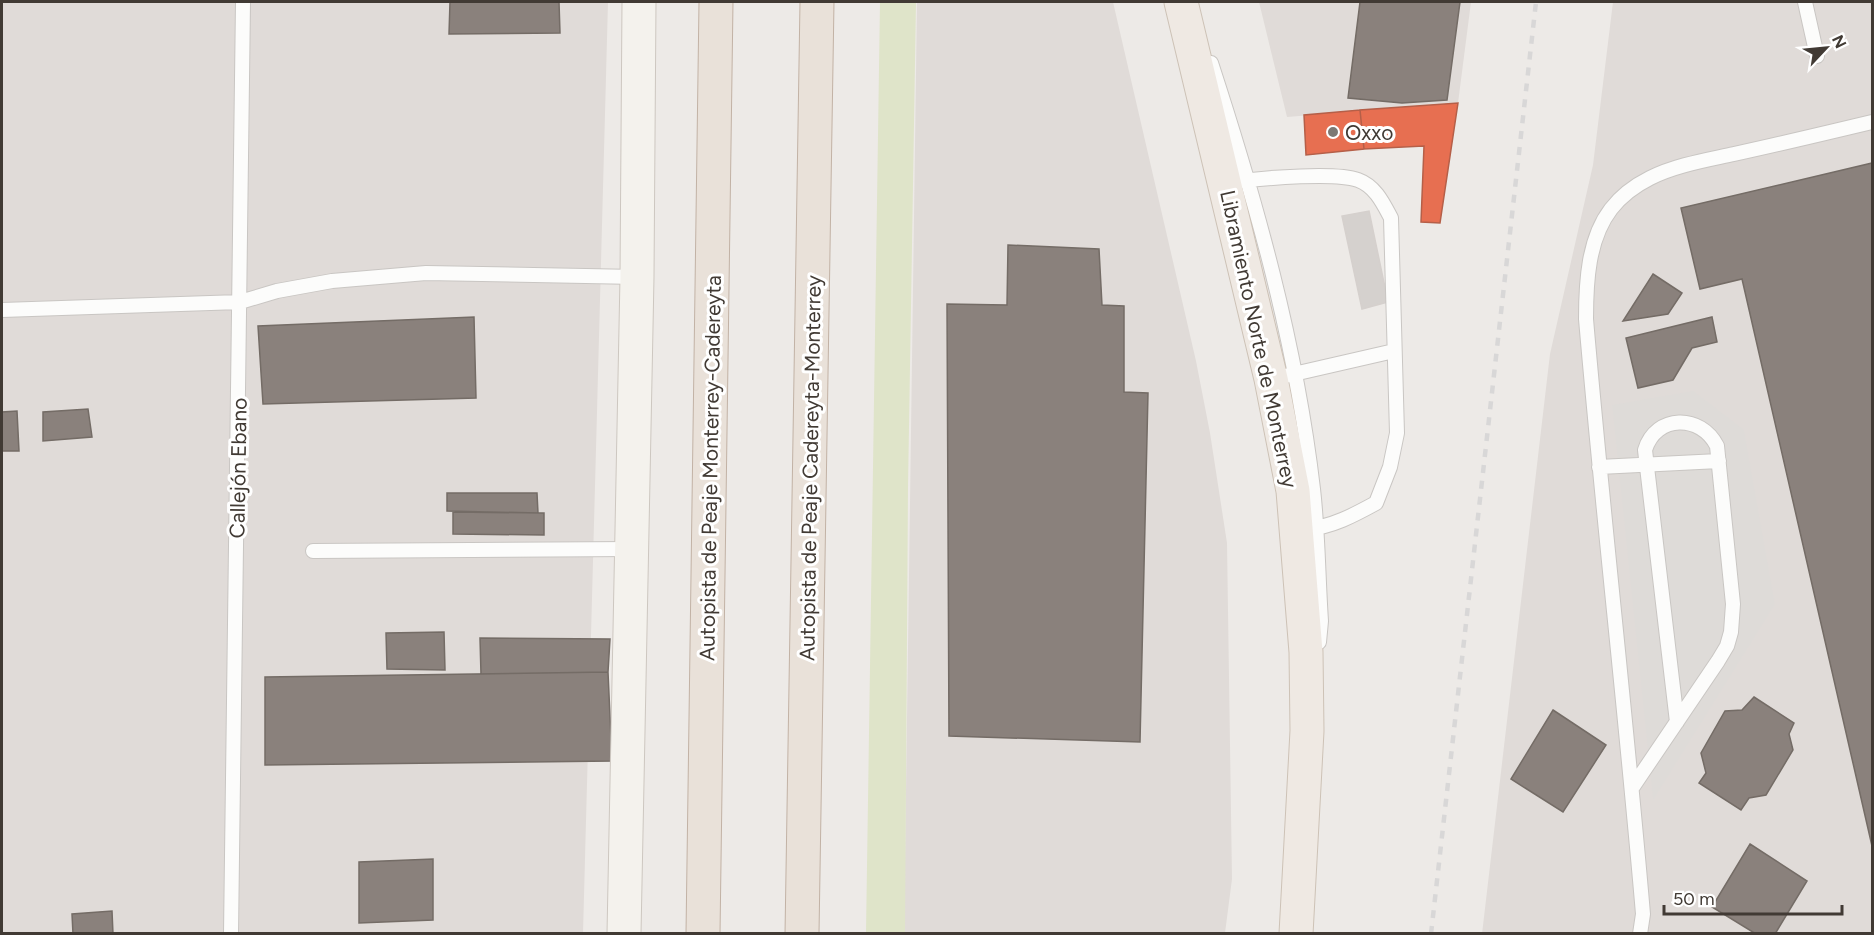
<svg xmlns="http://www.w3.org/2000/svg" width="1874" height="935" font-family="Figtree,sans-serif">
  <style>
    .industrial { fill: #e0dbd8 }
    .green { fill: #dfe4c9 }
    .parking { fill: #dedbd8 }
    .shops { fill: #e76f51; stroke: #b55f48; stroke-width: 1.5 }
    .industry { fill: #8a817c; stroke: #746c66; stroke-width: 1.5 }
    .building { fill: #d5d1ce; stroke: #d5d0cd; stroke-width: 1.5 }
    .lines { fill: none; stroke-linecap: round; stroke-linejoin: round }
    .lane-casing { stroke: #c9c6c3; stroke-width: 16 }
    .secondary-casing { stroke: #cdc7c0; stroke-width: 35 }
    .primary-casing { stroke: #cdc2b6; stroke-width: 35 }
    .highway-casing { stroke: #c2b2a5; stroke-width: 35 }
    .lane { stroke: #fcfcfb; stroke-width: 14 }
    .secondary { stroke: #f4f2ed; stroke-width: 33 }
    .primary { stroke: #efe9e3; stroke-width: 33 }
    .highway { stroke: #e9e1d9; stroke-width: 33 }
    .rail { stroke: #d8d7d7; stroke-width: 4.5; stroke-dasharray: 8 8; stroke-linecap: butt }
    .poi-dot { fill: #7d7873; stroke: #fff; stroke-width: 2 }
    .labels { text-anchor: middle; dominant-baseline: central; stroke-width: 6; stroke-linejoin: round; paint-order: stroke }
    .poi-label { font-size: 21px; fill: #413a34; stroke: #fff; text-anchor: start }
    .street-label { font-size: 21px; fill: #413a34; stroke: #fff }
  </style>
  <rect width="100%" height="100%" fill="#edeae7"/>
  <!-- industrial -->
  <path class="industrial" d="M2 2H608L583 933 2 934Z
    M917 2H1113L1196 361 1210 433 1227 543 1232 879 1225 933 904 934Z
    M1259 2H1471L1458 103 1287 117Z
    M1613 2H1872V933L1482 934 1550 354 1593 165Z"/>
  <!-- green -->
  <path class="green" d="M880 2H916L908 488 905 934 866 933Z"/>
  <!-- parking -->
  <path class="parking" d="M1693 391 1744 430 1775 604 1653 800 1612 405Z"/>
  <!-- shops -->
  <path class="shops" d="M1458 103 1440 223 1421 222 1424 146 1364 149 1360 110Z
    M1360 110 1364 149 1306 155 1304 115Z"/>
  <!-- industry -->
  <path class="industry" d="M450 2H559L560 33 449 34Z
    M1360 2H1460L1447 100 1402 103 1348 98Z
    M1872 163V846L1742 279 1700 289 1681 208Z
    M1008 245 1099 249 1102 305 1124 306V392L1148 393 1140 742 949 736 947 304 1007 305Z
    M1653 274 1682 293 1668 314 1623 321Z
    M474 317 476 398 263 404 258 326Z
    M1712 317 1717 342 1692 348 1673 380 1638 388 1626 338Z
    M88 409 92 437 43 441V412Z
    M17 411 19 451H2V412Z
    M447 493H537L538 513 447 511Z
    M453 512 544 513V535L453 534Z
    M444 632 445 670 387 669 386 633Z
    M480 638 610 639 608 672 481 674Z
    M608 672 612 761 265 765V677Z
    M1754 697 1794 723 1789 734 1793 750 1766 795 1749 798 1741 810 1699 783 1706 773 1701 753 1725 711 1742 710Z
    M1553 710 1606 745 1563 812 1511 779Z
    M1750 844 1807 881 1775 934H1756L1712 907Z
    M433 859V920L359 923V862Z
    M112 911 113 934H73L72 914Z"/>
  <!-- building -->
  <path class="building" d="M1369 211 1388 302 1362 309 1342 216Z"/>
  <g class="lines">
    <defs>
      <path id="lane" d="M1805 2 1817 56
        M1211 63C1256 201 1296 343 1313 489 1318 532 1318 577 1321 621L1319 642
        M1241 181C1266 178 1336 172 1358 180 1375 186 1383 203 1391 218L1397 433 1390 467 1376 503C1354 515 1332 527 1307 529
        M2 310 240 302 277 291 332 281 426 273 637 277
        M1285 376 1394 351
        M1599 467 1719 461
        M313 551 632 549
        M1632 788 1718 661 1727 646 1731 632 1733 604 1717 446C1701 414 1656 414 1645 450L1677 722
        M231 934 243 2
        M1640 934 1643 914C1626 715 1603 517 1586 319 1586 282 1588 239 1611 209 1621 196 1636 185 1650 178 1676 165 1707 160 1734 154 1780 144 1826 133 1872 122"/>
      <path id="secondary" d="M624 934 637 277 639 2"/>
      <path id="primary" d="M1181 2 1271 379 1293 491 1306 652 1307 731 1296 934"/>
      <path id="highway" d="M703 934 716 2
        M802 934 817 2"/>
    </defs>
    <!-- lane casing -->
    <use href="#lane" class="lane-casing"/>
    <!-- secondary casing -->
    <use href="#secondary" class="secondary-casing"/>
    <!-- primary casing -->
    <use href="#primary" class="primary-casing"/>
    <!-- highway casing -->
    <use href="#highway" class="highway-casing"/>
    <!-- lane -->
    <use href="#lane" class="lane"/>
    <!-- secondary -->
    <use href="#secondary" class="secondary"/>
    <!-- primary -->
    <use href="#primary" class="primary"/>
    <!-- highway -->
    <use href="#highway" class="highway"/>
    <!-- rail -->
    <path class="rail" d="M1431 934 1536 2"/>
  </g>
  <!-- markers -->
  <circle class="poi-dot" cx="1333" cy="132" r="6"/>
  <g class="labels">
    <!-- poi labels -->
    <g class="poi-label">
      <text x="1345" y="132">Oxxo</text>
    </g>
    <!-- street labels -->
    <g class="street-label">
      <text transform="translate(1259 339) rotate(78)">Libramiento Norte de Monterrey</text>
      <text transform="translate(238 468) rotate(-89)">Callejón Ebano</text>
      <text transform="translate(710 468) rotate(-89)">Autopista de Peaje Monterrey-Cadereyta</text>
      <text transform="translate(810 468) rotate(-89)">Autopista de Peaje Cadereyta-Monterrey</text>
    </g>
  </g>
  <!-- border -->
  <rect width="1874" height="935" fill="none" stroke="#413a34" stroke-width="6"/>
  <!-- north arrow -->
  <g transform="translate(1826 48) rotate(64)" stroke="#ffffff" stroke-width="4.5" paint-order="stroke">
  <path d="M0-4.5L10 22L0 15L-10 22Z" fill="#413a34"/>
  <text y="-9" font-size="16" font-weight="bold" text-anchor="middle" fill="#413a34">N</text>
  </g>
  <!-- scale -->
  <path d="M1664 905v9h178v-9" fill="none" stroke="#413a34" stroke-width="3"/>
  <text x="1673" y="905" font-size="18" fill="#413a34" stroke="#ffffff" stroke-width="4.5" paint-order="stroke">50 m</text>
</svg>
